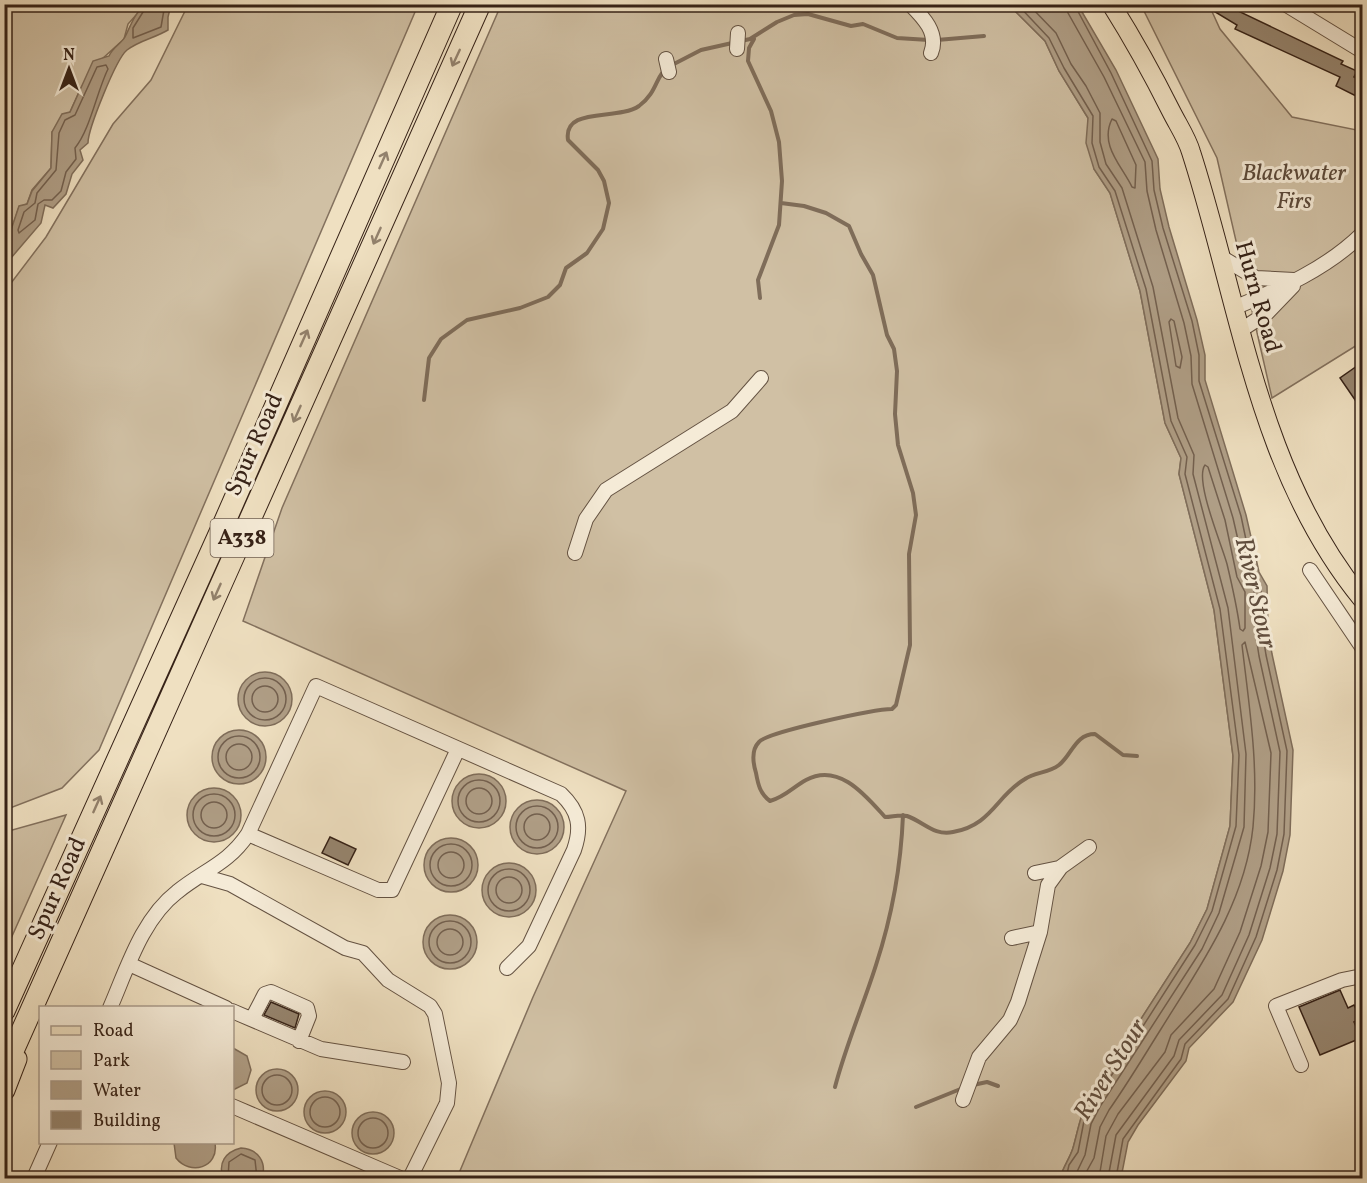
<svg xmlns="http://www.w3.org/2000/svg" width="1367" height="1183" font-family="Vollkorn,serif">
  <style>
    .green { fill: #d0c0a4; stroke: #83715e; stroke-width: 1.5 }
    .water { fill: #b09f87; stroke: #7f6d5a; stroke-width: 1.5 }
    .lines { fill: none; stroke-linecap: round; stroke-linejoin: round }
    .shore { stroke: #73604f; stroke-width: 1.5 }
    .stream { stroke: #7f6d5a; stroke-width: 4 }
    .building { fill: #96856f; stroke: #362217; stroke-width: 1.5 }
    .minor-casing { stroke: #645242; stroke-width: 16 }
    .major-casing { stroke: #362217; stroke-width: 20 }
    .highway-casing { stroke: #362217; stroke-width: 23 }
    .minor { stroke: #f5ebd7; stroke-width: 14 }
    .major { stroke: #efe0c1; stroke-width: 18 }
    .highway { stroke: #efe0c1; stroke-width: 21 }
    .oneway { stroke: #92816c }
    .labels { text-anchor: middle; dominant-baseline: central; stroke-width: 6; stroke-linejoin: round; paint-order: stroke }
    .shield { fill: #f5ebd7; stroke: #6f5e51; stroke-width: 1.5 }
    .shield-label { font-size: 22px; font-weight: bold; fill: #362217 }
    .park-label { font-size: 24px; font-style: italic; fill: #5c4a3a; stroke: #f5ebd7 }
    .street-label { font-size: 24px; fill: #362217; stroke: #f5ebd7 }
    .water-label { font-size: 26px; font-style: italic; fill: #614e3e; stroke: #f5ebd7 }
  </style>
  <rect width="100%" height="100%" fill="#efe0c1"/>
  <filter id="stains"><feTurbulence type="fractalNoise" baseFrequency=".00333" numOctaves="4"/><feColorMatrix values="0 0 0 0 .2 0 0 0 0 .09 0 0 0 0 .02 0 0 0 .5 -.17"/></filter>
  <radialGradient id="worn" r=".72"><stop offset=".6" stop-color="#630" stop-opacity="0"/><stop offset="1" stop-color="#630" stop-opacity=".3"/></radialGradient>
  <!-- green -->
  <path class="green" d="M4 5H145L128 24 124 39 102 59 81 88 70 112 52 132 51 168 32 190 27 204 19 207 11 231 5 239Z
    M188 5H418L99 750 62 788 5 810V291L46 237 113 124 151 80Z
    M501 5H1009L1045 41 1059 71 1088 118 1094 169 1110 193 1140 291 1165 423 1181 458 1179 474 1214 610 1233 756 1230 826 1207 909 1190 943 1090 1098C1079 1118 1079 1127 1073 1148 1070 1158 1063 1167 1060 1178H457L533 997 626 791 243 621 282 508Z
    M1141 5H1209L1220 29 1292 117 1362 131V342L1272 398 1217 158Z
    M66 815 5 952V832Z"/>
  <!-- water -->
  <path class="water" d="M145 5H171L168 17V30C155 38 140 40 127 50 116 59 88 129 88 143L80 150 83 160 72 174 66 194 53 208 45 205 41 223 5 265V239L11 230 19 206 27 204 32 191 51 168 52 132 62 114 70 112 93 61 109 56C113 47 121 44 125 37 131 25 134 14 145 5Z
    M1009 5H1078L1116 70 1158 159 1160 189 1169 227 1197 320 1205 355V380L1246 515 1259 572 1267 586 1268 629 1272 654 1293 750 1290 835 1283 871 1262 940 1233 1002 1189 1048 1186 1061 1138 1125 1128 1142 1121 1178H1060C1063 1167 1070 1158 1073 1148 1079 1127 1079 1118 1090 1098L1190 943 1207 909 1230 826 1233 756 1214 610 1179 474 1181 458 1165 423 1140 291 1110 193 1094 169 1086 143 1088 118 1059 71 1045 41Z
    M238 699a27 27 0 1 1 54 0a27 27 0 1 1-54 0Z
    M212 757a27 27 0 1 1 54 0a27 27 0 1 1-54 0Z
    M452 801a27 27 0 1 1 54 0a27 27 0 1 1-54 0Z
    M187 815a27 27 0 1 1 54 0a27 27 0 1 1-54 0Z
    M510 827a27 27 0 1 1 54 0a27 27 0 1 1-54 0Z
    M424 865a27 27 0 1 1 54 0a27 27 0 1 1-54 0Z
    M482 890a27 27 0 1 1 54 0a27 27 0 1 1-54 0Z
    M423 942a27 27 0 1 1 54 0a27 27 0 1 1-54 0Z
    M233 1048 247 1056 251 1070 247 1083 233 1090Z
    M256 1090a21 21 0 1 1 42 0a21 21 0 1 1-42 0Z
    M304 1112a21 21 0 1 1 42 0a21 21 0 1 1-42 0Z
    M352 1133a21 21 0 1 1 42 0a21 21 0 1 1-42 0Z
    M174 1143H215C219 1168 190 1176 176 1158Z
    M241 1148C258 1149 267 1162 262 1178H223C218 1163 225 1152 241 1148Z"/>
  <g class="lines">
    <!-- shore -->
    <path class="shore" d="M148 4 133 28V38L161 27 165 4
      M1017 4 1049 38 1064 68 1093 116 1092 143 1099 167 1115 191 1146 289 1171 421 1187 457 1185 474 1220 609 1239 755 1236 826 1212 911 1195 945 1095 1101 1084 1121 1078 1152 1069 1165 1066 1178
      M1028 4 1056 33 1071 64 1086 86 1100 113V142L1106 164 1122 188 1153 287 1178 418 1194 455 1193 474 1228 608 1246 754 1244 827 1219 913 1202 949 1101 1105 1091 1124 1085 1155 1074 1178
      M1066 4 1068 13 1104 77 1145 162 1147 191 1156 230 1184 323 1191 356 1192 384 1233 518 1246 575 1254 590 1255 630 1259 656 1280 752 1277 834 1270 868 1249 935 1222 995 1179 1040 1174 1056 1116 1135 1108 1178
      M1074 4 1111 73 1152 161 1154 190 1163 228 1192 321 1199 355V381L1241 516 1253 573 1261 588 1262 630 1266 655 1287 751 1284 834 1277 870 1256 937 1228 999 1185 1044 1181 1059 1123 1139 1116 1178
      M106 65 108 69C97 91 90 130 75 148L76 159 66 172 61 191 52 200H44L38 204 35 220 19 233 18 230 24 212 35 203 37 193 56 170 59 133 65 120 75 115 97 67Z
      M1112 119 1116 121 1136 165 1135 188 1132 187C1122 166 1099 145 1112 119Z
      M1171 319 1174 321 1182 357 1180 368 1176 366 1169 322Z
      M1205 465 1208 467 1225 520 1237 577 1245 592V628L1243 631 1240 629C1237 607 1232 585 1227 564 1222 545 1194 480 1205 465Z
      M244 699a21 21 0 1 1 42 0a21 21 0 1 1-42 0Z
      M252 699a13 13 0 1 1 26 0a13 13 0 1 1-26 0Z
      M218 757a21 21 0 1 1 42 0a21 21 0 1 1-42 0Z
      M226 757a13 13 0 1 1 26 0a13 13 0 1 1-26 0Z
      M458 801a21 21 0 1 1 42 0a21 21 0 1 1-42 0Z
      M466 801a13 13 0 1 1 26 0a13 13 0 1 1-26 0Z
      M193 815a21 21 0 1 1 42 0a21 21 0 1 1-42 0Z
      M201 815a13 13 0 1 1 26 0a13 13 0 1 1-26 0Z
      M516 827a21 21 0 1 1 42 0a21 21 0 1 1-42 0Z
      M524 827a13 13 0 1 1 26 0a13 13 0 1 1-26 0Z
      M430 865a21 21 0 1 1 42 0a21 21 0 1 1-42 0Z
      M438 865a13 13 0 1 1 26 0a13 13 0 1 1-26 0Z
      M488 890a21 21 0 1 1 42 0a21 21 0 1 1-42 0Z
      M496 890a13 13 0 1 1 26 0a13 13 0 1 1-26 0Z
      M429 942a21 21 0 1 1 42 0a21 21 0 1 1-42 0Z
      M437 942a13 13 0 1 1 26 0a13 13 0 1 1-26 0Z
      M262 1090a15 15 0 1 1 30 0a15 15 0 1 1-30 0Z
      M310 1112a15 15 0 1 1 30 0a15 15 0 1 1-30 0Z
      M358 1133a15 15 0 1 1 30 0a15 15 0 1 1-30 0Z
      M228 1178 229 1162 241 1154 255 1160 257 1178
      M1083 1178 1094 1158 1100 1127 1109 1110C1128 1083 1144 1056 1161 1029 1200 966 1245 904 1253 827 1259 766 1249 705 1242 645L1245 642 1271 753 1268 832 1261 866 1240 932 1214 989 1171 1035 1165 1052 1118 1114 1106 1136 1099 1178"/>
    <!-- stream -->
    <path class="stream" d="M754 39 749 48 748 61 771 111 779 142 782 181 779 225 758 280 760 298
      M937 40 984 36
      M672 65 701 50 750 39 777 22 794 15 808 14 851 26 863 24 897 38 929 40
      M781 203 804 206 826 213 849 226 861 254 873 275 887 335 894 349 897 371 895 414 898 445 913 493 916 515 909 554 910 645 896 705 892 709C875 709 767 732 759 742 751 750 753 763 756 773 758 784 760 794 770 801 785 797 793 787 806 780 839 762 866 796 885 817 892 817 900 814 907 816 924 822 934 836 953 832 992 825 996 796 1025 779 1035 772 1049 773 1059 765 1072 755 1075 734 1095 734L1123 755 1137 756
      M424 400 429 358 441 339 467 320 520 308 548 297 560 285 566 268 587 253 603 229 609 203 604 181 598 170 568 140C563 106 617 121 639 106 657 93 656 76 666 69
      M973 1085 987 1082 998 1086
      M835 1087C846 1045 863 1006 876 965 892 916 901 866 903 815
      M916 1107 963 1088"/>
  </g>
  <!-- building -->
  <path class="building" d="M1202 4H1241L1238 11 1343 61 1341 64 1357 71 1354 77 1362 81V99L1336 86 1340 77 1235 29 1237 25Z
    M1357 366 1362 374V410L1340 378Z
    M330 837 356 849 348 865 322 853Z
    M1340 990 1348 1008 1354 1005 1361 1019 1354 1022 1361 1038 1320 1055 1299 1007Z
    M271 1002 299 1014 295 1028 264 1015Z"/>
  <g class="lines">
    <defs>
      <path id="minor" d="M910 4C923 17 939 33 931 53
        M1285 4 1362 51
        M737 49 738 33
        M666 59 669 72
        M1221 257 1256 278 1294 280
        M1236 307C1282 288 1326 269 1362 234
        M1241 330 1267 313 1293 286
        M575 553 586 519 606 490 732 411 761 378
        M1310 570 1362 647
        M248 834 378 890H392L458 749
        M1035 873 1059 868
        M202 876 230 884 345 948 363 953 388 980 430 1006 435 1014 449 1083 447 1103 410 1178
        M1012 938 1040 932
        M129 964 226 1008
        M110 1008C127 969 142 919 177 892 204 870 228 864 248 834L316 686 561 794C579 811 582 827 574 850L529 946 507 968
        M232 1011 321 1049 403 1062
        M252 1019 265 994 271 992 307 1008 309 1016 299 1041
        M1301 1065 1276 1006 1342 980 1362 976
        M963 1100 979 1057 1010 1020 1018 1002 1040 932 1048 885 1061 867 1089 847
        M232 1106 400 1178
        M34 1178 50 1142"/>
      <path id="major" d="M1111 4C1133 39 1153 75 1171 111 1178 125 1187 138 1191 152 1240 304 1258 472 1362 599"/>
      <path id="highway" d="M4 1011 221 530 452 4
        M4 1071 480 4
        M4 1090 16 1059"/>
    </defs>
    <!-- minor casing -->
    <use href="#minor" class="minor-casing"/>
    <!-- major casing -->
    <use href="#major" class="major-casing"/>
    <!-- highway casing -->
    <use href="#highway" class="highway-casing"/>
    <!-- minor -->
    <use href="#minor" class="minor"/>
    <!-- major -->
    <use href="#major" class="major"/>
    <!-- highway -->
    <use href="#highway" class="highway"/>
  </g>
  <!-- one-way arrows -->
  <defs><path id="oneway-shaft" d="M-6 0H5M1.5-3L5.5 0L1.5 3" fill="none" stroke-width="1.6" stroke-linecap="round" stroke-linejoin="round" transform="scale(1.5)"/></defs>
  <g class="oneway">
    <use href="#oneway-shaft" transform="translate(456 58) rotate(115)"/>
    <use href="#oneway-shaft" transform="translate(383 160) rotate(-66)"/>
    <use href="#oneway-shaft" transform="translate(377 236) rotate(114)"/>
    <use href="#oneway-shaft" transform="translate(304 338) rotate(-66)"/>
    <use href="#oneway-shaft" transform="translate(297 414) rotate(114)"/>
    <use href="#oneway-shaft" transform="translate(217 592) rotate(114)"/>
    <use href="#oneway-shaft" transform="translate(97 804) rotate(-66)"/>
  </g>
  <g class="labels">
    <!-- shield labels -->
    <rect class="shield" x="210.5" y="519" width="63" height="38" rx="4.5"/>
    <g class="shield-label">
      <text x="242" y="538">A338</text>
    </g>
    <!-- park labels -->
    <g class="park-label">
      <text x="1294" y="174">Blackwater<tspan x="1294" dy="28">Firs</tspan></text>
    </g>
    <!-- street labels -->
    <g class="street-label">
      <text transform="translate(1257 297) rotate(74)">Hurn Road</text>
      <text transform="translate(255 445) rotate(-66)">Spur Road</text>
      <text transform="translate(58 889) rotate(-66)">Spur Road</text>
    </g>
    <!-- water labels -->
    <g class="water-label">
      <text transform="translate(1255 593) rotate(77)">River Stour</text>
      <text transform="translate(1111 1070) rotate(-58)">River Stour</text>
    </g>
  </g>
  <!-- margin -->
  <rect width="1367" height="1183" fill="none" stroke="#efe0c1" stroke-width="24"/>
  <rect x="6" y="6" width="1355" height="1171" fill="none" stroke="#362217" stroke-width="3"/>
  <rect x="12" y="12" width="1343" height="1159" fill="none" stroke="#362217" stroke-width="1.5"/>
  <!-- legend -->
  <rect x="39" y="1006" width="195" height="138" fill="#f5ebd7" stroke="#a99b8a" stroke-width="1.5"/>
  <rect x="51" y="1026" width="30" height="9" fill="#efe0c1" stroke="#a99b8a" stroke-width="1.5"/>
  <text x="93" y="1036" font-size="18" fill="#362217">Road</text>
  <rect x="51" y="1051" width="30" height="18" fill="#d0c0a4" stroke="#a99b8a" stroke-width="1.5"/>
  <text x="93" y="1066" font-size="18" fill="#362217">Park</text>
  <rect x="51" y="1081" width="30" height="18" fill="#b09f87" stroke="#a99b8a" stroke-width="1.5"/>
  <text x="93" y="1096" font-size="18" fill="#362217">Water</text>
  <rect x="51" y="1111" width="30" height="18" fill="#96856f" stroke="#a99b8a" stroke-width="1.5"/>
  <text x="93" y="1126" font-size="18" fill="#362217">Building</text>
  <!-- north arrow -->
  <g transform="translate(69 69)" stroke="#f5ebd7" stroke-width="4.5" paint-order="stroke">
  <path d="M0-4.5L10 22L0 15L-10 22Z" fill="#362217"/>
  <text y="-9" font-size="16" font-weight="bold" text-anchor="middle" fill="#362217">N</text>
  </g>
  <rect width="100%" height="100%" filter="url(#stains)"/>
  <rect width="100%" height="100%" fill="url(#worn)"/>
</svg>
